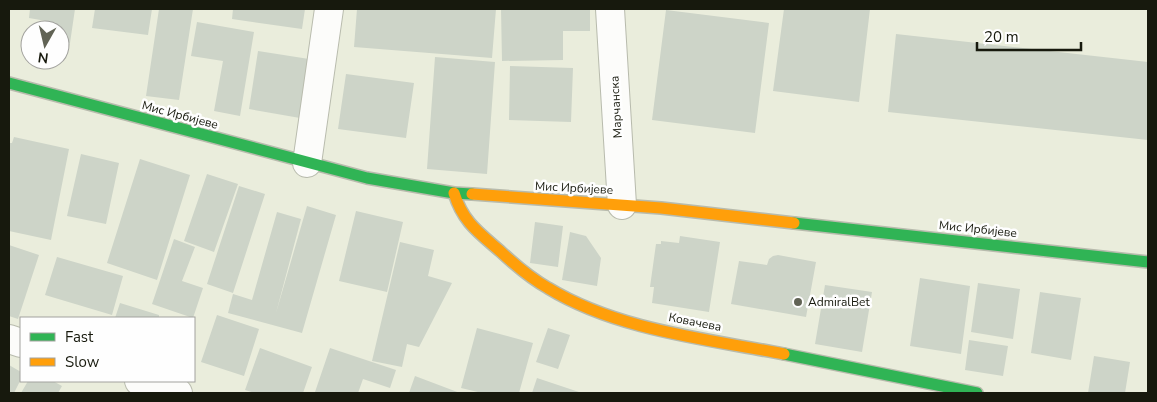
<svg xmlns="http://www.w3.org/2000/svg" width="1157" height="402" font-family="'Nunito Sans',sans-serif">
  <style>
    .building { fill: #cdd4c8 }
    .lines { fill: none; stroke-linecap: round; stroke-linejoin: round }
    .street-casing { stroke: #b8bbad; stroke-width: 30 }
    .fast-casing { stroke: #b8bbad; stroke-width: 14 }
    .slow-casing { stroke: #b8bbad; stroke-width: 14 }
    .street { stroke: #fcfcfa; stroke-width: 28 }
    .fast { stroke: #30b455; stroke-width: 11 }
    .slow { stroke: #ff9f0a; stroke-width: 11 }
    .poi-dot { fill: #616355; stroke: #fefefe; stroke-width: 2 }
    .labels { text-anchor: middle; dominant-baseline: central; stroke-width: 5; stroke-linejoin: round; paint-order: stroke }
    .street-label { font-size: 12px; fill: #17190d; stroke: #fefefe }
    .poi-label { font-size: 12px; fill: #17190d; stroke: #fefefe; text-anchor: start }
  </style>
  <rect width="100%" height="100%" fill="#eaeddc"/>
  <!-- building -->
  <path class="building" d="M30 9H75L70 43 60 41V30H44L46 21 29 18Z
    M95 9H152L148 35 92 28Z
    M159 9H193L179 100 146 96Z
    M233 9H305L302 29 232 19Z
    M357 9H496L492 58 354 47Z
    M501 9H590V31H563V60L502 61Z
    M784 9H870L859 102 773 91Z
    M666 10 769 23 755 133 652 120Z
    M197 22 254 32 240 116 214 111 223 61 191 56Z
    M896 34 1148 62V140L888 112Z
    M258 51 309 59 300 118 249 109Z
    M435 57 495 62 487 174 427 169Z
    M510 66 573 68 571 122 509 120Z
    M346 74 414 83 406 138 338 129Z
    M14 137 69 149 51 240 9 231V143H12Z
    M81 154 119 163 106 224 67 216Z
    M140 159 190 175 157 280 107 263Z
    M207 174 238 184 214 252 184 241Z
    M239 186 265 194 233 293 207 284Z
    M307 206 336 215 302 333 228 313 233 294 252 300 277 212 301 219 276 313Z
    M356 211 403 222 387 292 339 281Z
    M535 222 563 226 558 267 530 263Z
    M570 232 586 236 601 258 597 286 562 280Z
    M680 236 720 242 709 312 652 303 654 287H650L656 244H661V241L679 243Z
    M174 239 195 247 182 281 203 288 193 318 152 304Z
    M400 242 434 250 428 276 452 283 419 347 407 344 402 367 372 361Z
    M9 245 39 255 18 319 9 316Z
    M778 255 816 262 806 317 731 304 739 261 767 265 769 259 773 256Z
    M57 257 123 276 112 315 45 295Z
    M920 278 970 286 961 354 910 346Z
    M978 283 1020 289 1013 339 971 332Z
    M825 285 872 292 862 352 815 344Z
    M1040 292 1081 298 1071 360 1031 353Z
    M120 303 159 315V318H115Z
    M217 315 259 329 244 376 201 362Z
    M477 328 533 343 519 393H482L461 388Z
    M548 328 570 335 558 369 536 362Z
    M969 340 1008 346 1003 376 965 370Z
    M260 348 312 367 303 393H255L245 390Z
    M330 348 396 370 390 388 363 379 358 393 315 392Z
    M1094 356 1130 362 1125 393H1088Z
    M9 365 21 372V379L14 393H9Z
    M415 376 460 393H409Z
    M537 378 582 393H532Z
    M28 381H53L62 386 58 393H21Z"/>
  <g class="lines">
    <defs>
      <path id="street" d="M610 9 622 205
        M307 163 329 9
        M9 339 21 343
        M139 381 178 393"/>
      <path id="fast" d="M9 83 367 178 454 193 472 194
        M794 223 1148 262
        M784 354 977 393"/>
      <path id="slow" d="M454 193C463 222 478 232 500 251 515 265 530 278 548 288 617 330 707 339 784 354
        M472 194 661 208 794 223"/>
    </defs>
    <!-- street casing -->
    <use href="#street" class="street-casing"/>
    <!-- fast casing -->
    <use href="#fast" class="fast-casing"/>
    <!-- slow casing -->
    <use href="#slow" class="slow-casing"/>
    <!-- street -->
    <use href="#street" class="street"/>
    <!-- fast -->
    <use href="#fast" class="fast"/>
    <!-- slow -->
    <use href="#slow" class="slow"/>
  </g>
  <!-- markers -->
  <circle class="poi-dot" cx="798" cy="302" r="5"/>
  <g class="labels">
    <!-- street labels -->
    <g class="street-label">
      <text transform="translate(616 107) rotate(-93)">Марчанска</text>
      <text transform="translate(180 115) rotate(15)">Мис Ирбијеве</text>
      <text transform="translate(574 188) rotate(3)">Мис Ирбијеве</text>
      <text transform="translate(978 229) rotate(6)">Мис Ирбијеве</text>
      <text transform="translate(695 322) rotate(11)">Ковачева</text>
    </g>
    <!-- poi labels -->
    <g class="poi-label">
      <text x="808" y="302">AdmiralBet</text>
    </g>
  </g>
  <!-- border -->
  <rect width="1157" height="402" fill="none" stroke="#17190d" stroke-width="20"/>
  <!-- legend -->
  <rect x="20" y="317" width="175" height="65" fill="#fefefe" stroke="#a2a29e"/>
  <rect x="30" y="333" width="25" height="8" fill="#30b455" stroke="#a2a29e"/>
  <text x="65" y="342" font-size="15" fill="#17190d">Fast</text>
  <rect x="30" y="358" width="25" height="8" fill="#ff9f0a" stroke="#a2a29e"/>
  <text x="65" y="367" font-size="15" fill="#17190d">Slow</text>
  <!-- north arrow -->
  <g transform="translate(45 45) rotate(188)"><circle r="24" fill="#fefefe" stroke="#a2a29e"/>
  <path d="M0-4L9 19L0 12L-9 19Z" fill="#616355"/>
  <text y="-8" font-size="14" font-weight="bold" text-anchor="middle" fill="#17190d">N</text>
  </g>
  <!-- scale -->
  <path d="M977 42v8h104v-8" fill="none" stroke="#17190d" stroke-width="2.5"/>
  <text x="984" y="42" font-size="15" fill="#17190d" stroke="#fefefe" stroke-width="4" paint-order="stroke">20 m</text>
</svg>
